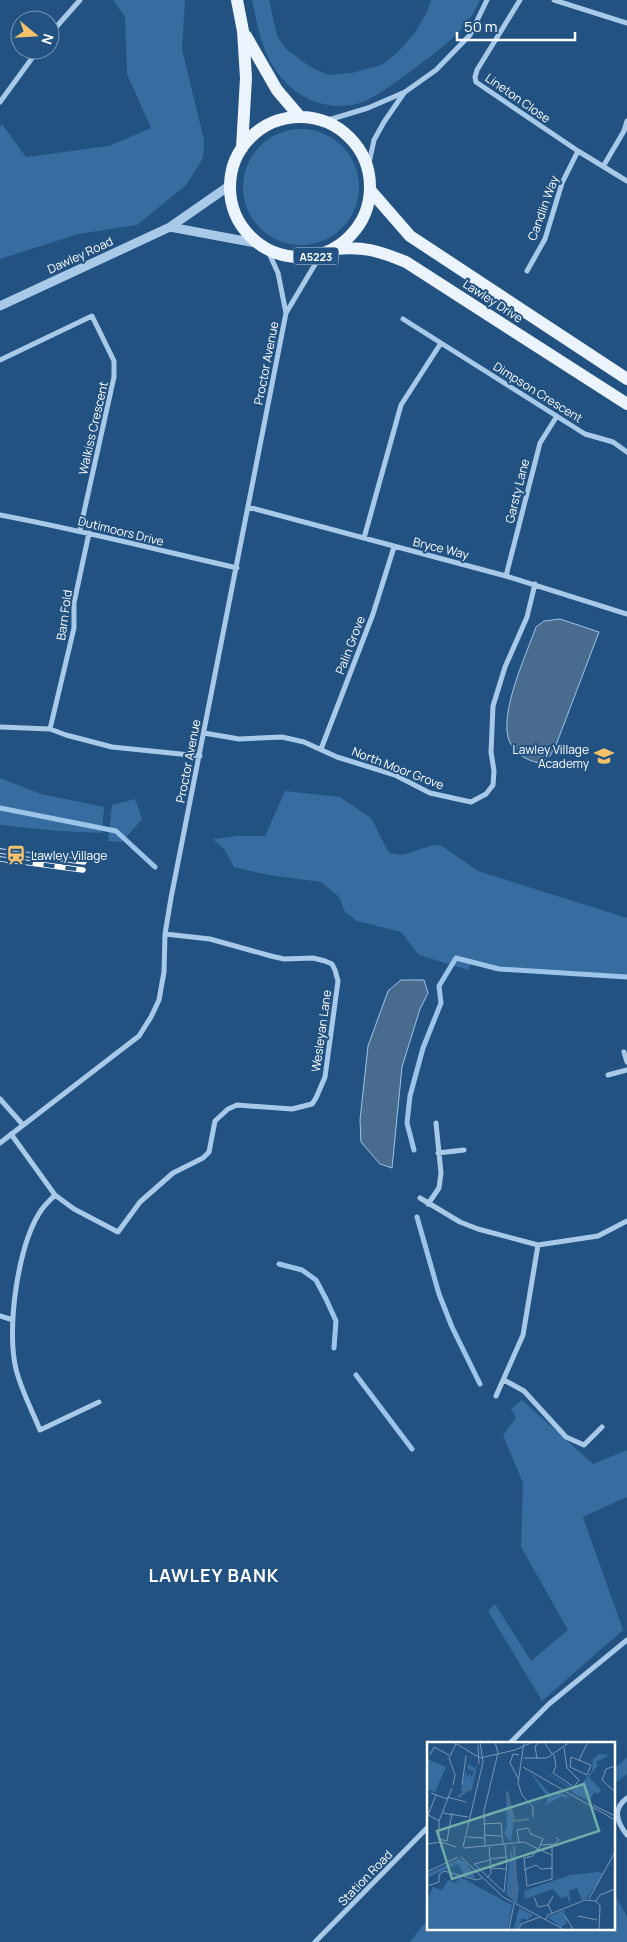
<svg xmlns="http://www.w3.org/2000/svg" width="627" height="1942" font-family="Manrope,sans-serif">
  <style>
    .green { fill: #366ca0 }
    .water { fill: #496c8e; stroke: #9cc5e9 }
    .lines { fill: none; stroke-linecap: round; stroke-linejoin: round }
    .stream { stroke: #9cc5e9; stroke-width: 5 }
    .minor { stroke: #a8cae8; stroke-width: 5 }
    .tertiary { stroke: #a8cae8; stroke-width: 9 }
    .primary { stroke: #ebf3fd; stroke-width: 12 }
    .rail-casing { stroke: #fff; stroke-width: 5.5 }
    .rail { stroke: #225282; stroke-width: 4; stroke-dasharray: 11; stroke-linecap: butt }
    .labels { text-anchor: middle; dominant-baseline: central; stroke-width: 4; stroke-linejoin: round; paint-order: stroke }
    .shield { fill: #225282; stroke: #bdcbda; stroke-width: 1 }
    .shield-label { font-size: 11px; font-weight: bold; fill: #fff }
    .street-label { font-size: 12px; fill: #fff; stroke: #225282 }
    .poi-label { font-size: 12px; fill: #fff; stroke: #225282; text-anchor: end }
    .district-label { font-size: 18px; font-weight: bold; letter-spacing: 1px; fill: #fff; stroke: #225282 }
    .inset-river { fill: none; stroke: #496c8e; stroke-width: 2.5 }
    .inset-road { fill: none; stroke: #7a97b4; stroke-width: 1 }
    .view { fill: #6fada8; fill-opacity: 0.15; stroke: #6fada8; stroke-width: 2.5 }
    .inset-edge { fill: none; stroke: #fff; stroke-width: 2.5 }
  </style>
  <rect width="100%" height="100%" fill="#225282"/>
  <!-- green -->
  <path class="green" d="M113 0H185L182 49 204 140 203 158 186 185 137 225 78 234 0 259V127L2 124 26 157 109 146 151 128 127 74 125 17Z
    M252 0H269L277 36 286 49 309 66 328 75 352 73 381 65 397 53 414 34 427 12 431 0H480C467 30 441 49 415 68 403 77 374 99 360 103 322 114 286 93 269 59 260 41 256 19 252 0Z
    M243 187a58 58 0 1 1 116 0a58 58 0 1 1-116 0Z
    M0 778 41 794 104 807 102 833 58 831 0 825Z
    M285 791 340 797 371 818 389 853 402 855 433 845 442 846 478 871 627 918V977L499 969 471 964 468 970 419 955 401 932 357 921 345 912 339 897 321 882 268 875 234 867 224 849 213 839 238 836H265Z
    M135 799 142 819 122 842 108 841 112 805Z
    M522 1400 593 1464 627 1450V1497L583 1517 623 1630 542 1701 488 1611 495 1604 531 1661 568 1630 521 1547 523 1483 503 1435 516 1418 511 1409Z
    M627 1757V1774L613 1785V1770Z
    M613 1891 627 1917V1942H410L428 1919V1928H613Z"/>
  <!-- water -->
  <path class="water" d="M560 619 599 632 556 745 550 756 539 763C525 760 512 752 508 737 501 709 526 655 536 627L544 621Z
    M401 980H424L428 993 420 1009 402 1067 392 1168 380 1164 361 1142 360 1120 368 1046 388 991Z"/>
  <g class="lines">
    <!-- stream -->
    <path class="stream" d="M0 808 116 831 155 867
      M414 1150 407 1123 410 1096 423 1048 441 1003 439 986 456 958 499 969 627 977
      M417 1217 439 1294 452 1327 480 1384
      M279 1264 302 1270 316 1280 326 1299 336 1321 334 1348
      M356 1375 412 1449"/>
    <!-- minor -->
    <path class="minor" d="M520 0 477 70 475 77 476 82 578 151 627 181
      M554 0 627 23
      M50 34 80 0
      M0 102 38 50
      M325 121 368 108 405 92 436 70 470 35 487 0
      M604 165 624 131 627 121
      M368 168 374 140 384 122 404 93
      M268 251 278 273 286 313
      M527 271 545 239 562 183 578 151
      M403 319 585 434 613 442 627 452
      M0 360 92 316 114 361V377L80 530
      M248 507 506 576 627 614
      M0 515C80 530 158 550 237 568
      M364 538 401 405 441 343
      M506 576 540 443 557 416
      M0 727 50 729 66 735 112 747 200 756
      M50 729 74 628V603L89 533
      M204 733 239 739 282 737 304 742 337 757 395 775 430 793 471 802 486 794 493 785 494 771 491 752 493 706 505 667 527 617 535 584
      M321 749 373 614 394 547
      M624 1052 627 1062
      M608 1075 627 1070
      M0 1099 23 1125
      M11 1134 55 1195 74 1209 118 1232 140 1202 173 1173 203 1158 209 1152 215 1121 228 1109 237 1105 292 1109 312 1104 316 1098 325 1077 338 981 335 970 332 964 325 961 313 958 284 959 271 956 210 939 165 934
      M0 1143 139 1036 151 1017 159 1000 164 972 165 934 171 898 286 313 320 256
      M438 1153 464 1150
      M55 1195C51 1199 46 1204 42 1209 18 1243 6 1329 16 1369 21 1390 32 1410 40 1430L99 1402
      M420 1198 460 1222 478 1229 538 1245 598 1236 627 1221
      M428 1204 439 1188 441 1173 436 1123
      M0 1316 13 1320
      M504 1380 524 1391 566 1437 584 1445 602 1427
      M496 1396 523 1335 538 1245
      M510 1743 549 1704 627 1640
      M627 1798C612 1809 617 1822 627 1835
      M315 1942 428 1827"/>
    <!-- tertiary -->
    <path class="tertiary" d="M170 227 256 243
      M0 306 170 227 229 186"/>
    <!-- primary -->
    <path class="primary" d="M237 0 243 31 246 78 242 148
      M246 36 277 90 300 117
      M230 187a70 70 0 1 1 140 0a70 70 0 1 1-140 0Z
      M370 190 410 236 627 379
      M335 249C364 246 379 251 406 262L627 404"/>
    <defs>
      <path id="rail" d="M0 851 84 862
        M0 859 83 870"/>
    </defs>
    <!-- rail casing -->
    <use href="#rail" class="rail-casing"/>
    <!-- rail -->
    <use href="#rail" class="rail"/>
  </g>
  <!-- icons -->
  <defs>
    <symbol id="school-bare" viewBox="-9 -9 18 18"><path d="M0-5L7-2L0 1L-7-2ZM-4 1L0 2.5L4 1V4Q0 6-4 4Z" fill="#f4c26a" stroke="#225282" stroke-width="2.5" paint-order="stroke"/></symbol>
    <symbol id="station-bare" viewBox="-9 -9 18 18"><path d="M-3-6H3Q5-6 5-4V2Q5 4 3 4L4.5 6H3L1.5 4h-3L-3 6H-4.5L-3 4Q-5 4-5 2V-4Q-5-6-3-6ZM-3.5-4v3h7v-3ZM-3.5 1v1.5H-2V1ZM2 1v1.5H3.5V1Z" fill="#f4c26a" stroke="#225282" stroke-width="2.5" paint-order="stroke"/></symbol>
  </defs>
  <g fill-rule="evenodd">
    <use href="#school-bare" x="590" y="742" width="28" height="28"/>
    <use href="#station-bare" x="2" y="841" width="28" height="28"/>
  </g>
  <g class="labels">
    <!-- shield labels -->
    <rect class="shield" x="293.5" y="247.5" width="45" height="17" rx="4"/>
    <g class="shield-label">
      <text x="316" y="256">A5223</text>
    </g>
    <!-- street labels -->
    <g class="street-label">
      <text transform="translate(518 98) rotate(35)">Lineton Close</text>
      <text transform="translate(543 208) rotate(-70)">Candlin Way</text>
      <text transform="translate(80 255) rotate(-25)">Dawley Road</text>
      <text transform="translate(493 301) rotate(33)">Lawley Drive</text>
      <text transform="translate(266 363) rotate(-79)">Proctor Avenue</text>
      <text transform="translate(538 392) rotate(32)">Dimpson Crescent</text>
      <text transform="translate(93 428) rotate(-77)">Walkiss Crescent</text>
      <text transform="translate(517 491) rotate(-76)">Garsty Lane</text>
      <text transform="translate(121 531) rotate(14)">Dutimoors Drive</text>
      <text transform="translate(441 548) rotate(14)">Bryce Way</text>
      <text transform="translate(64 615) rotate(-82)">Barn Fold</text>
      <text transform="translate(350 645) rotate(-69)">Palin Grove</text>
      <text transform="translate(188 761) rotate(-79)">Proctor Avenue</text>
      <text transform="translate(398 768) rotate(21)">North Moor Grove</text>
      <text transform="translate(321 1031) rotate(-82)">Wesleyan Lane</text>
      <text transform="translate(365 1878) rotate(-46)">Station Road</text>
    </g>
    <!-- poi labels -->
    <g class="poi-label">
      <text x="589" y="749">Lawley Village<tspan x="589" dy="14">Academy</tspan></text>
      <text x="31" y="855" text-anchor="start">Lawley Village</text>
    </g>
    <!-- district labels -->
    <g class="district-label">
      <text x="214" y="1575">LAWLEY BANK</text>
    </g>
  </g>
  <!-- overview -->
  <g transform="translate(427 1742)">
    <rect width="188" height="188" fill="#225282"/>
    <path d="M172 12 183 13 169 20 171 23 162 35 174 48 171 52 167 50 163 58 147 52 145 48 101 19 146 47 156 40 165 29 166 17ZM0 17 19 25 8 50 0 47ZM42 22 47 26 50 23 45 48 37 51 34 49 39 27 40 35 43 31 44 36 47 30 40 26ZM102 29 126 55 133 49 141 54 135 60 138 56 135 54 118 63 121 56ZM79 46 87 77 84 100 77 91 80 86ZM84 106 92 146 90 162 79 152ZM32 117 39 121 49 136 35 133 36 131 31 122 0 136V132ZM171 130 177 131 160 156 155 158 150 146 142 149 144 163 140 154 134 156 126 147 98 157 97 149 143 133ZM33 135 85 163 81 187H0V158L6 145 15 148 21 138 28 141ZM92 166 106 173 100 178 95 176 91 187H87ZM137 168 140 181 134 185 121 175Z" fill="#366ca0"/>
    <path class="inset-river" d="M80 50 87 79 102 77M31 55 44 45M85 156 89 143 87 104"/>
    <path class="inset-road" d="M97 0 91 41 95 53 106 65V75M117 0 126 13M28 1 53 16M51 3 52 22M3 13 7 5 22 13M92 13 86 12 83 21 92 38M127 13 129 24 126 31 147 45 152 38 140 26 137 6M144 15 164 23 160 33 143 25ZM53 16 88 8 106 0M97 16H120L143 0M110 17 108 4 113 0M152 18 161 0M188 24 179 27 175 38 188 50M96 25 188 78M26 43 28 33 22 16 29 2M35 43 39 14M4 51 20 57M20 55 39 60M166 63 188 74M16 71 41 75M0 72 12 79V97L20 99 25 71M1 73 9 53M12 79 25 46M56 82 74 81 76 103M57 93 74 94M40 95 57 96M92 101 90 88 101 86 104 92 116 97 111 108M0 102 14 100 29 105M114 103 128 102 132 98 129 95M36 105 56 20 53 0M58 105 57 69 71 11 68 0M37 106 97 100 124 113M110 107 106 114 97 116 100 144 125 137V103M34 115 76 155 136 187M63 117 79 115M63 118 47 122 77 150 80 122 78 103M64 126 79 127M97 128 109 123 114 127 125 126M0 130 31 115M60 136 64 131 62 105M0 144 12 140V133L17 129 50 138 55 136M107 155 111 165 121 163M162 157 188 110M169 159 173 164 172 187M169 159 173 153 188 147M125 171 121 163 126 154M138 174 146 187M151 174 170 178M118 178 121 173 158 158 169 159M82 187 87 162M92 187 94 182 113 175"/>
    <path class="view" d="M157 42 172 89 25 137 10 89Z"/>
    <rect width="188" height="188" class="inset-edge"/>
  </g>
  <!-- north arrow -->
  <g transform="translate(35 35) rotate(108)"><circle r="24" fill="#225282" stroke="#7a97b4"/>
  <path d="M0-4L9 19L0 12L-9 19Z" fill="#f4c26a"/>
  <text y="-8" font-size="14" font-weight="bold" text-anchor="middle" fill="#ffffff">N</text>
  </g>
  <!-- scale -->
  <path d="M457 32v8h118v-8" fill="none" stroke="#ffffff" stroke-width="2.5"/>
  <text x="464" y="32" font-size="15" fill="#ffffff" stroke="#225282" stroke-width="4" paint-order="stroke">50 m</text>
</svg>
